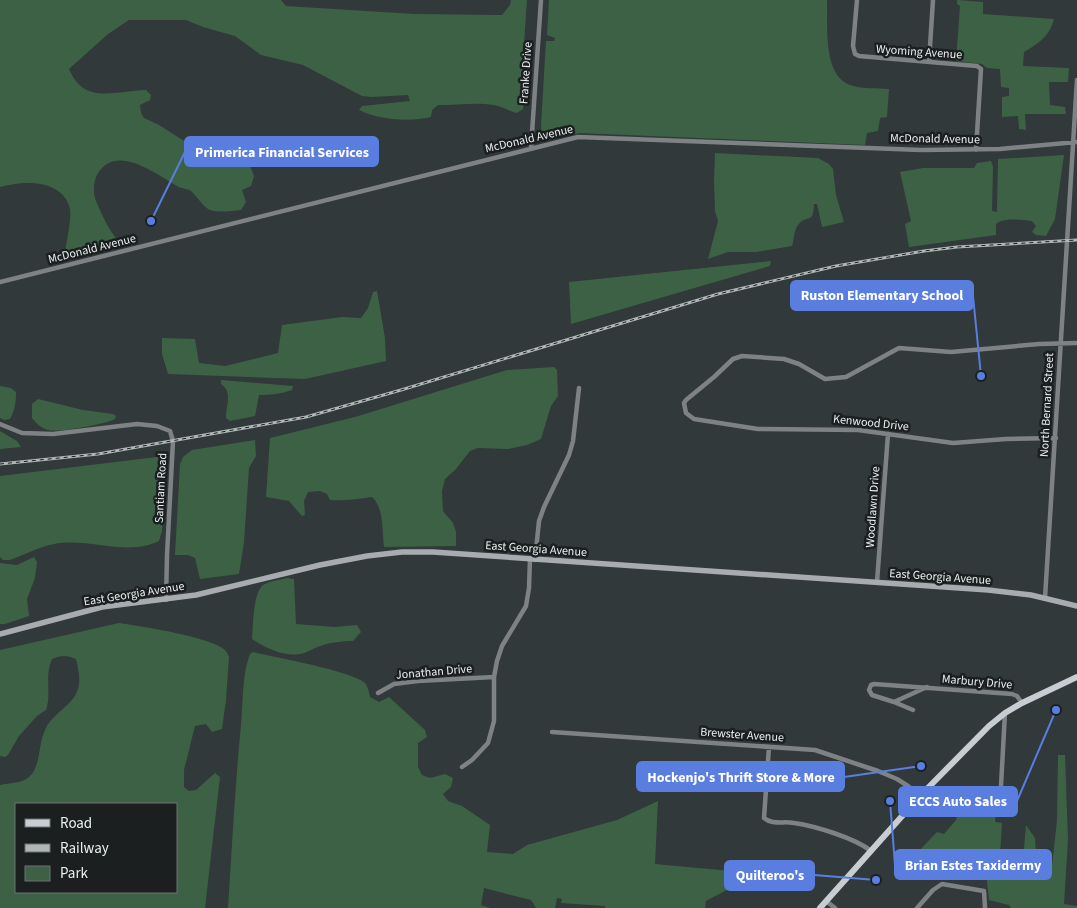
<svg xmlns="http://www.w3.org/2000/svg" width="1077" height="908" font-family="'Source Sans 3',sans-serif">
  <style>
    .green { fill: #3d6145; fill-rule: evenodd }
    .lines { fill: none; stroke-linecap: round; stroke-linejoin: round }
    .minor { stroke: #7f8284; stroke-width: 4.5 }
    .secondary { stroke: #a8acb0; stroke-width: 5.5 }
    .primary { stroke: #c7cdd2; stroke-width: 6 }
    .rail-casing { stroke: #b0b6b7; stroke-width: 3 }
    .rail { stroke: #1b1f20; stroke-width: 1; stroke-dasharray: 4; stroke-linecap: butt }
    .labels { text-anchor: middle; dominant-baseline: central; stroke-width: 5; stroke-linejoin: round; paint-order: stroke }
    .street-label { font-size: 12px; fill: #e9eeef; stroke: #1b1f20 }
    .leader { fill: none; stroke: #5a7edf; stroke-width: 2 }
    .callout-dot { fill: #5a7edf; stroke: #1b1f20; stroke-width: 2 }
    .callout { fill: #5a7edf; stroke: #5a7edf; stroke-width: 2 }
    .callout-label { font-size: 14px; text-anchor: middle; font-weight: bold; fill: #fff }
  </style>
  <rect width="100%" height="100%" fill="#31393a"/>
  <!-- green -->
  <path class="green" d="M0 0H281L286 6 414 14 502 15 510 5 511 0H527L524 44V100L523 109 517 113C509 111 503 107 494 105 476 102 456 105 438 105L432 110 431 117C409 122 379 120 359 110L362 106 410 101 408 95 372 97 362 96 303 65 261 55 235 36 203 27 186 20H129L108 34 69 69C84 105 114 91 146 90L151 95 150 100 140 105 141 113 144 118 159 125 203 153 217 164 227 165 236 162 250 166 254 176 251 186 242 190 246 202 241 210C231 211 220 213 210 210 203 207 197 196 191 191 187 188 181 189 177 186 156 174 115 142 97 175 93 183 93 193 96 201 103 217 109 231 121 244L64 260C65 248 72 220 70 209 63 179 24 180 0 187Z
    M549 0H827C828 23 822 75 850 85 860 89 878 88 889 89L887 117 880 118 878 131 867 133 865 145 579 133 545 141 542 136 541 126 546 41H554L555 38 547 35Z
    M957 0 983 2V14L1054 19C1050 36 1038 44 1024 52L1023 66 1069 68 1068 82H1049L1050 105 1065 107 1066 114H1025L1026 130 1019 129 1018 116 1002 117V97L1009 96V88L1001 87 1000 69 987 68 982 64 956 61 960 6 957 4Z
    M715 153 818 158 829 164 833 169 836 195 844 222 822 227 817 204H814C813 226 808 213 798 225 794 230 794 240 792 246L756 252H728L708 259 718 221 715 211 714 181Z
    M1064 155 1055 219 1046 236 1036 235 1032 232 1036 226 1032 221C1022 220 1004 217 996 224V235L909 247 905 224 911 221 900 172 923 168H974L977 163 991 161 993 166 992 211 997 212 998 159Z
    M771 261 770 266 571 324 569 282Z
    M377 291 385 338 386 361 305 379 168 374 162 354V338L195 339 199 363 225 366 278 353 282 325 342 317 361 318 368 308 373 292Z
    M554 367 557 370 558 396 551 406 541 439 527 445 508 449 478 448 470 451 456 469 445 479 442 491 443 511 453 523 456 532V546L384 547C382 530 384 508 372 497 360 499 341 501 330 500L327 494 320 491 308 492 304 501 305 515 302 516 289 501 266 497 270 438 355 417 507 370Z
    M221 380 293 386 292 390C281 394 271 395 259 395L255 416 230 421 226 418V415C227 404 232 391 221 384Z
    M0 386 11 388 16 392C16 402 15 410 10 419L4 420 0 418Z
    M38 399 83 410 113 414 116 416 115 419C106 424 58 433 48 430 41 428 36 423 32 418V404Z
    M0 431 17 441 21 447 0 449Z
    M255 440 256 456 249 468 244 542 239 574 200 579 195 558 188 555H175L180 464 183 457 192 450Z
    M165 456 162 531 159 541C126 557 89 537 54 544 39 547 24 555 10 560H3L0 557V476Z
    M34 557 37 562 35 578 27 599 29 616 5 624H0V563L17 565Z
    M287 578 294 579 296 624 334 627 357 625 361 632 353 641C339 641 327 643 315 648 310 650 306 653 300 654 284 657 265 648 252 639 253 627 253 592 263 585 270 581 279 580 287 578Z
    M119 623C140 626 211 637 225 650 227 652 228 655 229 657L226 700 222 729 212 732 206 724 195 726 184 770V787L189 791 196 790 215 773 220 777 205 908H0V785C9 783 23 783 29 777 41 767 38 744 45 730 52 713 73 706 78 689 81 679 78 668 76 659 67 655 61 655 52 659 44 677 52 693 46 710L37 716 19 736 8 755 5 757 0 756V650ZM176 804V892H16V804Z
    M253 652C277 658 349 670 365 683 368 687 369 692 370 697L379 702 389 697 425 730 427 737 418 743V767L422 775 430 778 445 774 453 778 451 787 443 794 448 801 462 806 490 825 487 852 513 854 527 845 617 820 658 801 655 864 753 873V876L706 901 705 908H605V906L561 903 562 899 557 898 555 908H536L531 900 484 888 481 905 490 908H228C232 847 235 786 241 725 243 704 242 674 250 654Z
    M1058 755H1065L1068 840 1064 904 1077 906V908H1011L1009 905 989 900 985 863 943 855 916 862 914 856 937 832 944 834 956 820 958 813 978 793 996 809 995 822 1002 823 999 871 1022 872 1026 825 1035 838 1037 873 1051 875 1057 820Z"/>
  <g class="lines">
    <!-- minor -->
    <path class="minor" d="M857 0 853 46 855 54 859 56 977 66 981 69 976 150
      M929 62 933 0
      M531 148 541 0
      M0 282 578 137 921 150 1000 149 1077 142
      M0 424 22 433 53 434 137 424 157 426 170 431 173 441 167 555 166 600
      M1056 438 1006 439 953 443 858 430 758 429 694 419 686 413 684 403 686 400 714 377 733 359 742 356 784 359 799 364 825 379 846 377 899 348 951 352 1039 344 1077 343
      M535 560 539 521 544 507 569 455 573 441 579 388
      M877 582 888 434
      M1045 598C1057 425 1067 252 1077 80
      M927 687 894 702 872 695 869 690 871 685 874 684 1012 694 1017 696 1022 703
      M378 693 394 684 418 681 494 677
      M894 702 913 710
      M552 732 815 750 878 771 897 779 908 786 920 796
      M769 747 764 818C772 825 784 821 794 823 815 826 855 838 871 851
      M462 767 472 760 488 743 494 721V677L497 661 502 646 526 606 529 588 530 559
      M1000 804 1005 713
      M826 901 835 908
      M917 908 933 890 942 884 984 891 985 908"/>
    <!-- secondary -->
    <path class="secondary" d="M0 634 102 607 196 595 320 565 367 556 402 552H433L988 590 1031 595 1077 606"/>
    <!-- primary -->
    <path class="primary" d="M820 908 920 796 989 726 1005 713 1022 703 1077 677"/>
    <defs>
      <path id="rail" d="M0 464 98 454 306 417 401 390 718 294 836 266 924 251 957 247 1077 240"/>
    </defs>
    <!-- rail casing -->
    <use href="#rail" class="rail-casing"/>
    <!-- rail -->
    <use href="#rail" class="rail"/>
  </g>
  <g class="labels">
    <!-- street labels -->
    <g class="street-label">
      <text transform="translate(919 52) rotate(4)">Wyoming Avenue</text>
      <text transform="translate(526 73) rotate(-86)">Franke Drive</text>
      <text transform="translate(529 139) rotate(-13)">McDonald Avenue</text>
      <text transform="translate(935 139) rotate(1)">McDonald Avenue</text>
      <text transform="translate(92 249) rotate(-14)">McDonald Avenue</text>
      <text transform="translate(1047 405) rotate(-87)">North Bernard Street</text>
      <text transform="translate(871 423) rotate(6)">Kenwood Drive</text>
      <text transform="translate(161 488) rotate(-87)">Santiam Road</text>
      <text transform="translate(873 507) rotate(-86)">Woodlawn Drive</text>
      <text transform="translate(536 549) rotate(4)">East Georgia Avenue</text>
      <text transform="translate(940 577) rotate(4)">East Georgia Avenue</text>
      <text transform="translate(134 594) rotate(-9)">East Georgia Avenue</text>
      <text transform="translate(434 672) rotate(-5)">Jonathan Drive</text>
      <text transform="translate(977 682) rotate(5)">Marbury Drive</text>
      <text transform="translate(742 735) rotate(4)">Brewster Avenue</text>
    </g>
  </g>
  <!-- callouts -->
  <path class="leader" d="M151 221L185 152M981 376L973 296M921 766L844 777M1056 710L1017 801M890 801L895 865M876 880L814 875"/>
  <g class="callout-dot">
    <circle cx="151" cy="221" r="5"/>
    <circle cx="981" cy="376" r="5"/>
    <circle cx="921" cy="766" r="5"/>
    <circle cx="1056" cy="710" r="5"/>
    <circle cx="890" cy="801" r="5"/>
    <circle cx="876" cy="880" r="5"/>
  </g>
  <g class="callout">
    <rect x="185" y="137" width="193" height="29" rx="5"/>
    <rect x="791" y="281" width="182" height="29" rx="5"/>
    <rect x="637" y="762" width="207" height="29" rx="5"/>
    <rect x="899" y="787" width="118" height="29" rx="5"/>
    <rect x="895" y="850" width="156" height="29" rx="5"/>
    <rect x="725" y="861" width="89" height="29" rx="5"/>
  </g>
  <g class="callout-label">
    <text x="282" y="157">Primerica Financial Services</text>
    <text x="882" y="300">Ruston Elementary School</text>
    <text x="741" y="782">Hockenjo's Thrift Store &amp; More</text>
    <text x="958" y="806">ECCS Auto Sales</text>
    <text x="973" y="870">Brian Estes Taxidermy</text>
    <text x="770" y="880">Quilteroo's</text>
  </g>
  <!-- legend -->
  <rect x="15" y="803" width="162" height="90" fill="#1b1f20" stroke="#6d7273"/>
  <rect x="25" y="819" width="25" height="8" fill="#c7cdd2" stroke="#6d7273"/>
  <text x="60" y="828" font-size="15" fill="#e9eeef">Road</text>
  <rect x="25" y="844" width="25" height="8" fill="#b0b6b7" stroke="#6d7273"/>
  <text x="60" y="853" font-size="15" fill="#e9eeef">Railway</text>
  <rect x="25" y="866" width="25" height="15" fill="#3d6145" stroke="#6d7273"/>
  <text x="60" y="878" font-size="15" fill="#e9eeef">Park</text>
</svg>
